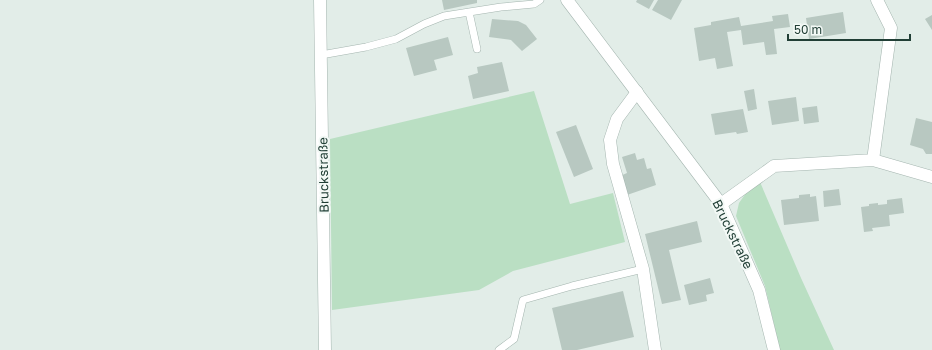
<svg xmlns="http://www.w3.org/2000/svg" width="932" height="350" font-family="'Golos Text',sans-serif">
  <style>
    .green { fill: #badfc3 }
    .building { fill: #b8c8c1 }
    .lines { fill: none; stroke-linecap: round; stroke-linejoin: round }
    .service-casing { stroke: #a4b5af; stroke-width: 8 }
    .minor-casing { stroke: #a4b5af; stroke-width: 13 }
    .tertiary-casing { stroke: #a4b5af; stroke-width: 13 }
    .service { stroke: #fff; stroke-width: 7 }
    .minor { stroke: #fff; stroke-width: 12 }
    .tertiary { stroke: #fff; stroke-width: 12 }
    .labels { text-anchor: middle; dominant-baseline: central; stroke-width: 4; stroke-linejoin: round; paint-order: stroke }
    .street-label { font-size: 13px; fill: #213f36; stroke: #f3f9f6 }
  </style>
  <rect width="100%" height="100%" fill="#e2ede8"/>
  <!-- green -->
  <path class="green" d="M534 91 570 204 613 193 625 242 513 271 479 290 332 310 330 139Z
    M760 182 801 278 834 350H780L765 286 736 216 739 203 746 193Z"/>
  <!-- building -->
  <path class="building" d="M442 0H477V3L444 10Z
    M637 0H654L649 9 636 2Z
    M658 0H682L671 20 652 10Z
    M843 12 846 33 809 39 806 18Z
    M788 14 790 27 774 29 777 54 766 55 764 42 743 45 741 30 727 32 733 66 717 69 715 58 699 61 694 28 711 25V22L739 17 741 26 773 21 772 16Z
    M932 15V30L925 19Z
    M492 19 518 21 526 25 537 39 522 51 511 40 489 37Z
    M448 37 453 55 434 60 437 70 414 76 406 48Z
    M502 62 509 91 473 99 468 76 478 73 477 67Z
    M754 89 757 109 748 111 744 91Z
    M796 97 799 121 772 125 768 101Z
    M817 106 819 122 804 124 802 108Z
    M743 109 748 132 737 134 736 132 715 135 711 114Z
    M916 118 932 122V154H926L923 149 910 145Z
    M576 125 593 169 574 177 556 132Z
    M635 153 637 160 644 158 647 169 651 168 656 185 627 195 620 176 627 173 622 157Z
    M839 189 841 205 824 207 823 191Z
    M810 194V197L816 196 819 221 784 225 781 200 799 198V195Z
    M902 198 904 213 889 215 890 226 872 228 873 231 864 232 861 207 869 206V204L878 203V205L887 204V200Z
    M697 221 702 242 669 250 681 300 662 304 645 234Z
    M710 278 714 293 706 295 707 301 689 305 684 285Z
    M623 291 634 337 577 350H562L552 308Z"/>
  <g class="lines">
    <defs>
      <path id="service" d="M469 12 477 49
        M321 55 366 47 396 39 424 24 444 16 501 7 534 4 540 0
        M499 350 514 339 523 300 572 286 643 269"/>
      <path id="minor" d="M320 0 325 350
        M637 92 617 119 610 140 613 164 643 269 655 350
        M873 160 891 28 877 0
        M721 204 774 166 873 160 932 177"/>
      <path id="tertiary" d="M567 0 721 204 759 290 774 350"/>
    </defs>
    <!-- service casing -->
    <use href="#service" class="service-casing"/>
    <!-- minor casing -->
    <use href="#minor" class="minor-casing"/>
    <!-- tertiary casing -->
    <use href="#tertiary" class="tertiary-casing"/>
    <!-- service -->
    <use href="#service" class="service"/>
    <!-- minor -->
    <use href="#minor" class="minor"/>
    <!-- tertiary -->
    <use href="#tertiary" class="tertiary"/>
  </g>
  <g class="labels">
    <!-- street labels -->
    <g class="street-label">
      <text transform="translate(323 175) rotate(-91)">Bruckstraße</text>
      <text transform="translate(733 234) rotate(64)">Bruckstraße</text>
    </g>
  </g>
  <!-- scale -->
  <path d="M788 34v6h122v-6" fill="none" stroke="#213f36" stroke-width="2"/>
  <text x="794" y="34" font-size="12" fill="#213f36" stroke="#f3f9f6" stroke-width="3" paint-order="stroke">50 m</text>
</svg>
